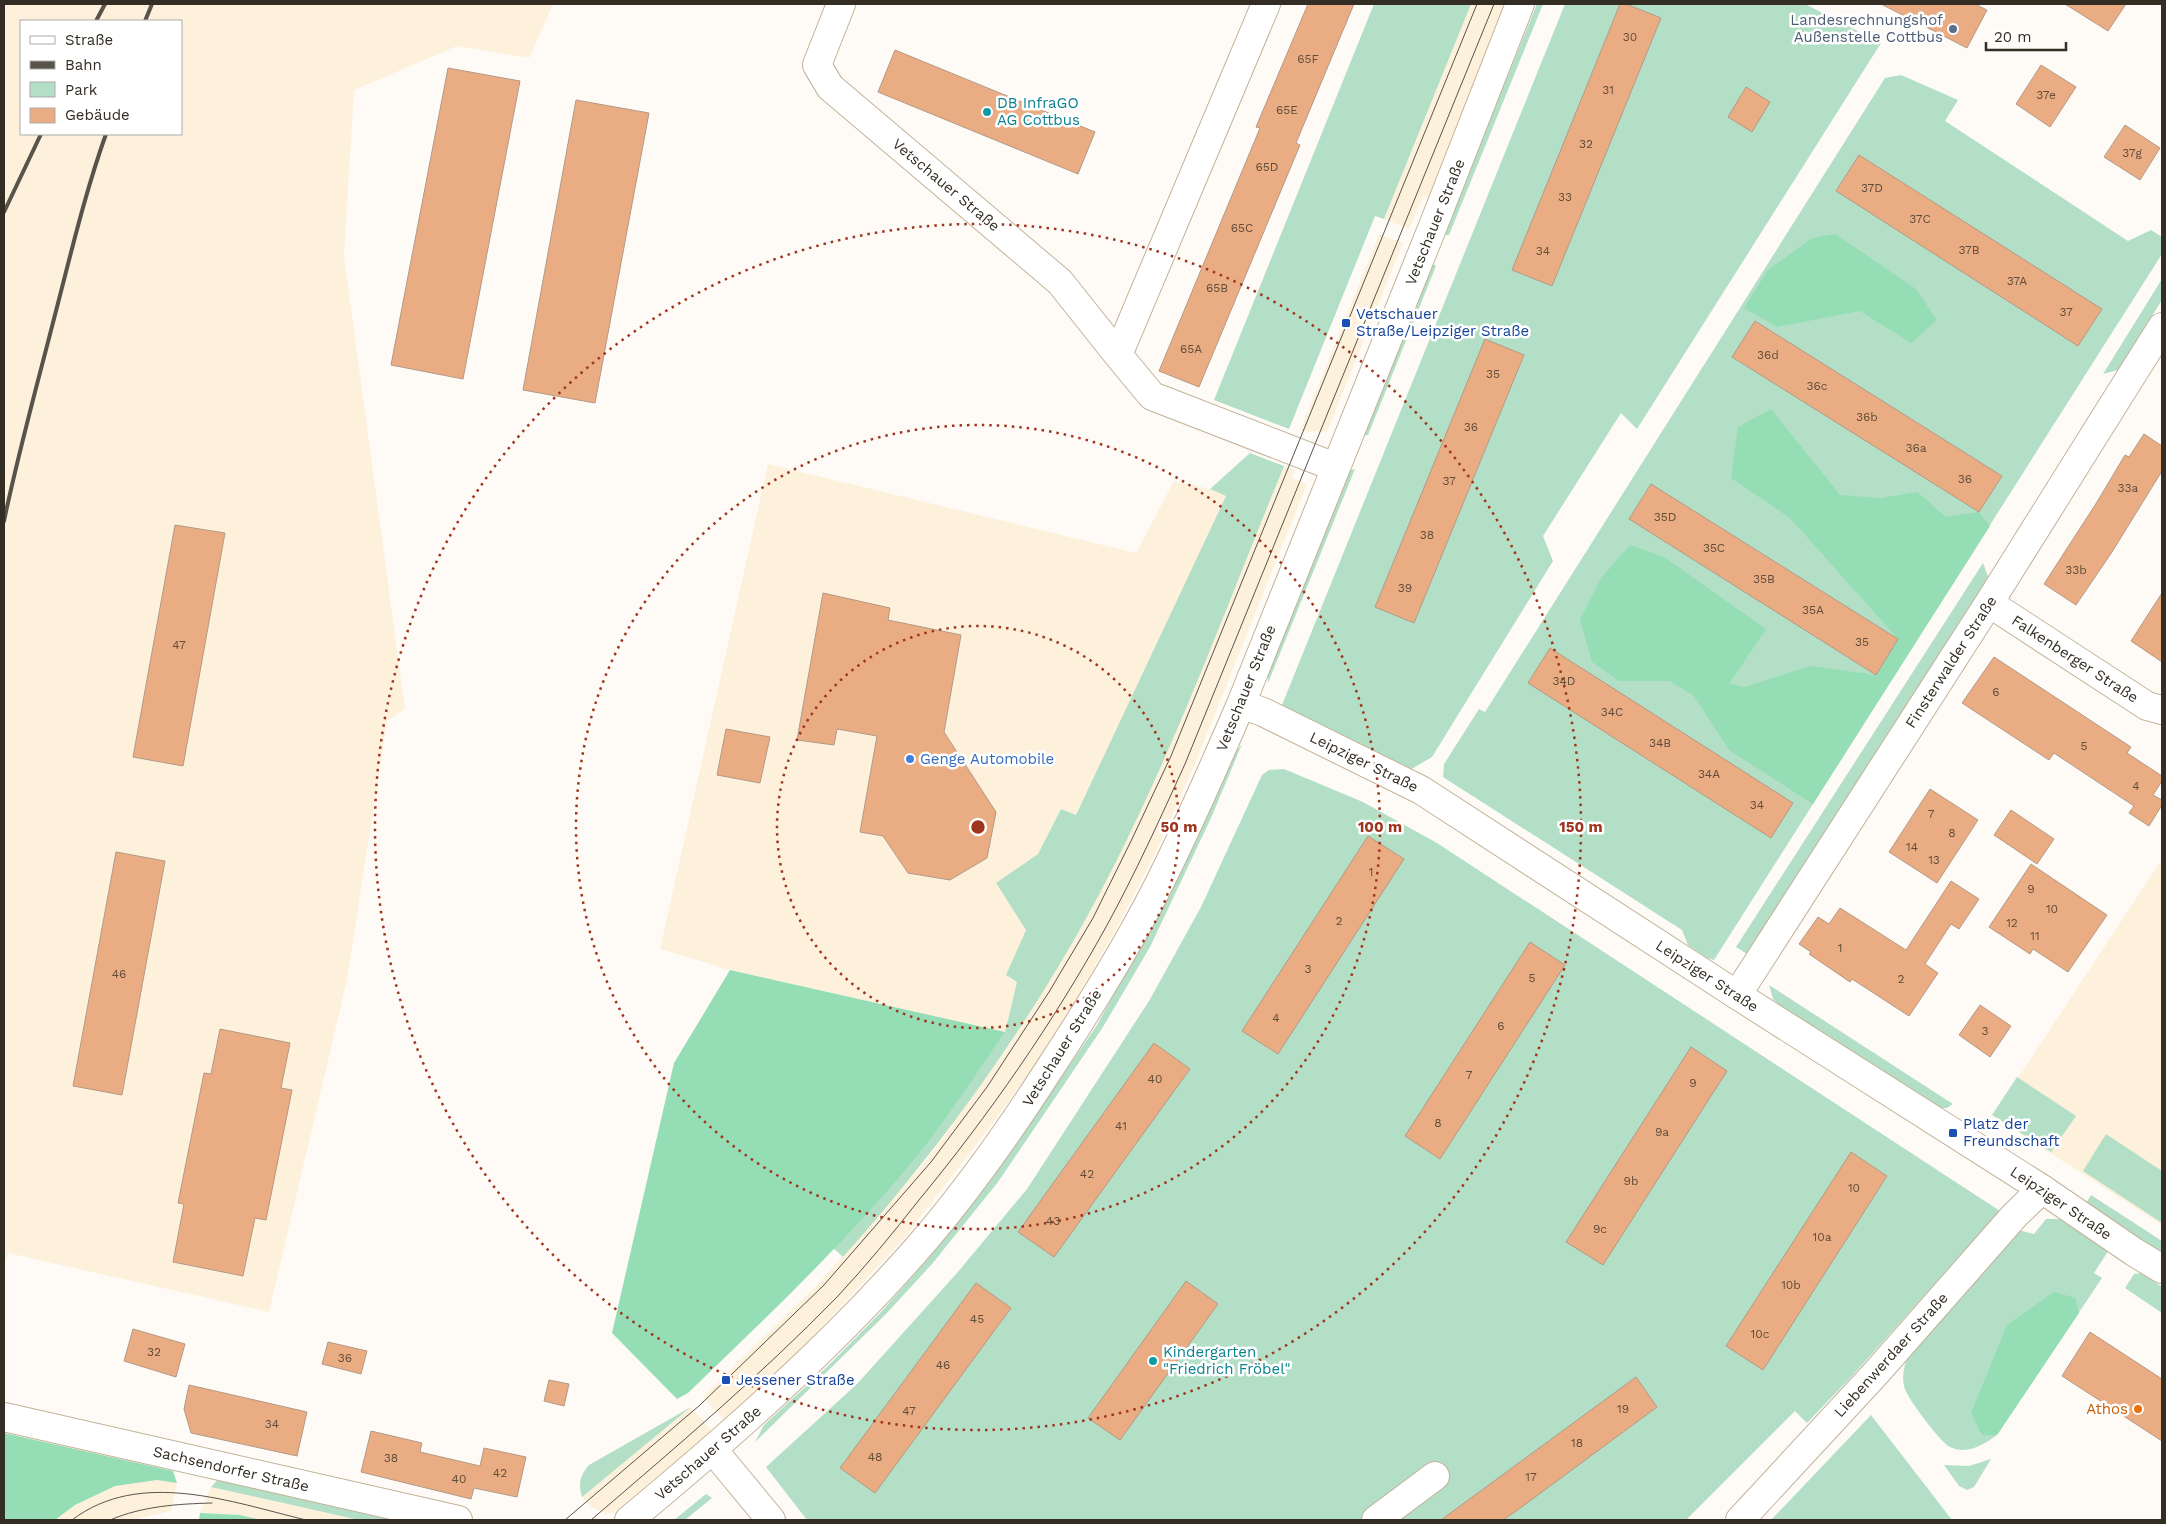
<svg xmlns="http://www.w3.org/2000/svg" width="2166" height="1524" font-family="'Work Sans',sans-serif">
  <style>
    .built { fill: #fdf1dc; fill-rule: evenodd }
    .green { fill: #b3dfc6 }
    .forest { fill: #95ddb5 }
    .building { fill: #eaad83; stroke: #b39987 }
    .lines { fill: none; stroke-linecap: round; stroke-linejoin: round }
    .minor-casing { stroke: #c3b298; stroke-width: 30 }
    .tertiary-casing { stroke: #c3b298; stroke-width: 30 }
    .minor { stroke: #fff; stroke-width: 28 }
    .tertiary { stroke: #fff; stroke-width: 28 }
    .tram { stroke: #59544b; stroke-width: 1 }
    .rail { stroke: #59544b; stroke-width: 4 }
    .ring { fill: none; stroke: #9f351f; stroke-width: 2.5; stroke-dasharray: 2.5 5 }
    .service-dot { fill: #5c6f8a; stroke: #fff; stroke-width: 2 }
    .culture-dot { fill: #0f9aa8; stroke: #fff; stroke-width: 2 }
    .transit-dot { fill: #1a4fb4; stroke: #fff; stroke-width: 2 }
    .shop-dot { fill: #3f7fe0; stroke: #fff; stroke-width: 2 }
    .food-dot { fill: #e8710a; stroke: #fff; stroke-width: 2 }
    .labels { text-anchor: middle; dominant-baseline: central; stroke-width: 5; stroke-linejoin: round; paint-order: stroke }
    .number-label { font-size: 12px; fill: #614d3b }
    .service-label { font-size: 15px; fill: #4e5e75; stroke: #fff; text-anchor: end }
    .culture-label { font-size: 15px; fill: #0d838f; stroke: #fff; text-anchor: start }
    .street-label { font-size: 15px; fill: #332d23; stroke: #fff }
    .transit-label { font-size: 15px; fill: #164399; stroke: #fff; text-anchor: start }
    .shop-label { font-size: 15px; fill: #366cbe; stroke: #fff; text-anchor: start }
    .food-label { font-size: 15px; fill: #c56008; stroke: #fff; text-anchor: end }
    .centre { fill: #9f351f; stroke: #fff; stroke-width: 2.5 }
    .ring-label { font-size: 15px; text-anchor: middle; font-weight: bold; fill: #9f351f; stroke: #fff; stroke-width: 5; stroke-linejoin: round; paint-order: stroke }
  </style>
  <rect width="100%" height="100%" fill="#fefbf6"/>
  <!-- built -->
  <path class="built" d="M4 4H553L529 58 457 46 354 90 344 256 405 709 387 721 347 980 269 1312 8 1253 4 1266ZM21 21H181V134H21Z
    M1471 4H1504L1430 199 1423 196 1409 229 1384 219Z
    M1379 234 1403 243 1327 432 1300 431Z
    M768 464 1136 553 1174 481 1210 489 1226 496 1076 815 1061 809 1038 854 996 883 1026 930 1006 975 1017 982 1005 1032 730 970 660 949Z
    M1284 466 1295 470 1292 478 1307 484 1194 766 1157 850 1115 931 1072 1006 1034 1066 995 1120 905 1237 802 1348 724 1420 703 1397 820 1282 928 1158 1008 1047 1088 916 1129 835 1166 753Z
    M2162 859V1225L1993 1116Z
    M691 1407 712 1431 614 1512 605 1514 592 1507 582 1497Z
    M157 1480 177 1483 171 1511 132 1520H55L75 1505 115 1486Z
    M211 1487 359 1520H261L240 1515 200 1513Z"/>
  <!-- green -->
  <path class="green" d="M1374 4H1471L1384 219 1375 216 1289 429 1214 400Z
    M1537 4H1543L1449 235H1443Z
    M1565 4H1805L1881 43 1637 429 1621 413 1543 536 1553 561 1432 757 1410 770 1295 714 1282 705Z
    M1901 75 1958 100 1945 121 2128 241 2151 230 2162 237V254L1714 960 1707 958 1688 945 1682 930 1443 777 1444 764 1479 709 1485 712 1885 78Z
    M1431 262 1436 266 1368 435 1362 436Z
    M2162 279V300L2118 370 2103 374Z
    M1250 453 1284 466C1223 615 1166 773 1088 915 1020 1038 937 1152 843 1257L833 1248 917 1155 1005 1032 1017 982 1006 975 1026 930 996 883 1038 854 1061 809 1076 815 1226 496 1210 489Z
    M1355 469 1268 683V666L1346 471Z
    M1983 563 1989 579 1747 954 1736 947Z
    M1242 744 1211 818 1150 947 1103 1027 998 1182 932 1264 886 1314 755 1442 764 1425 827 1367 881 1312 927 1260 993 1177 1097 1025 1177 880 1232 757Z
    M1284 769 1363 802 1437 843 2000 1211 1852 1376 1807 1423 1795 1411 1686 1520H807L766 1467 857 1384 957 1273 1027 1189 1149 1001 1201 907 1262 775 1269 770Z
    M1769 985 1953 1104 1947 1108H1936L1787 1012 1773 999Z
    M2017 1077 2076 1116 2051 1152 1992 1115Z
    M2106 1134 2162 1171V1223L2083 1171Z
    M2091 1195 2162 1241V1255L2085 1205Z
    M2046 1219H2059L2109 1250 2094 1273 2102 1278 1997 1435C1983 1445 1967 1455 1950 1447 1941 1443 1908 1399 1905 1389 1901 1378 1904 1366 1908 1355L2018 1230 2034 1234Z
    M2142 1273 2162 1287V1313L2125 1288 2134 1274Z
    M691 1407 582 1497C578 1483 580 1476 589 1465Z
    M1871 1415 1952 1520H1771L1772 1519Z
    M1991 1459 1974 1487 1967 1490 1959 1486 1944 1465 1969 1466Z
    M220 1477 405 1520H359L211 1487Z
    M706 1494 712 1498 685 1520H674Z"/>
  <!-- forest -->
  <path class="forest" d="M1835 234 1916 289 1937 320 1911 343 1860 311 1777 327 1744 308 1768 270 1812 238Z
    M1771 409 1840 495 1881 498 1917 492 1946 517 1979 512 1990 526 1813 804 1729 750 1694 696 1670 681H1619L1592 662 1580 619 1602 577 1630 545 1664 557 1766 629 1729 684 1745 687 1810 666 1876 675 1898 639 1790 518 1731 478 1738 427Z
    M730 970 1005 1032C976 1074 948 1117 917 1156 847 1241 767 1317 688 1393L677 1399 612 1333 674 1063Z
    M2054 1292 2075 1298 2079 1313 1997 1435H1982L1971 1413 2007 1325Z
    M4 1433 173 1471 177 1483 157 1480 115 1486 75 1505 55 1520H4Z
    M200 1513 240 1515 261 1520H199Z"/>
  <!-- building -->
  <path class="building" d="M1308 4H1354L1296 143 1300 145 1199 387 1159 371 1260 128 1256 127Z
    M1620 4H1626L1661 18 1552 286 1512 270Z
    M1881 4H1975L1987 10 1967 48Z
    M2065 4H2126L2108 31Z
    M895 50 1095 132 1078 174 878 92Z
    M2041 65 2076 87 2050 127 2016 104Z
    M448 68 520 81 463 379 391 365Z
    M1746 87 1770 102 1752 132 1728 117Z
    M576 100 649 113 595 403 523 390Z
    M2125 125 2160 148 2140 180 2104 157Z
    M1859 155 2102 309 2078 346 1836 191Z
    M1755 321 2002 476 1979 512 1732 357Z
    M1485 339 1524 355 1414 623 1375 607Z
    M2144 434 2162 446V471L2112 552 2076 605 2044 584 2097 502 2125 455 2129 457Z
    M1651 484 1898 639 1876 675 1629 519Z
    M175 525 225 533 183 766 133 757Z
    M823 593 890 608 888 620 961 635 944 732 996 812 987 858 950 880 908 873 883 836 860 832 877 736 837 729 834 745 797 740Z
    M2162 593V662L2131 641Z
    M1550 648 1793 803 1771 838 1528 683Z
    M1994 657 2131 747 2127 753 2162 776V781L2153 795 2162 800V805L2149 826 2129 813 2134 806 2054 753 2049 760 1962 703Z
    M726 729 770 737 760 783 717 775Z
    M1930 789 1978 820 1937 883 1889 852Z
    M2011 810 2054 839 2037 864 1994 835Z
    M1368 836 1404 859 1278 1054 1242 1031Z
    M116 852 165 861 122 1095 73 1086Z
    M2031 864 2107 915 2068 972 2033 949 2030 954 1989 927Z
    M1951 881 1979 899 1959 929 1951 924 1925 964 1938 973 1909 1016 1852 979 1850 982 1809 954 1811 952 1799 944 1818 917 1829 924 1840 908 1906 950Z
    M1530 942 1565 965 1440 1159 1405 1136Z
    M1980 1005 2011 1026 1990 1057 1959 1035Z
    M220 1029 290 1043 281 1088 292 1090 266 1220 255 1218 243 1276 173 1262 184 1204 178 1203 204 1073 211 1074Z
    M1154 1043 1190 1069 1054 1257 1018 1232Z
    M1691 1047 1727 1071 1603 1265 1566 1242Z
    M1851 1152 1887 1176 1763 1370 1726 1346Z
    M1186 1281 1218 1304 1120 1440 1088 1418Z
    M976 1283 1011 1308 875 1493 840 1468Z
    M133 1329 185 1344 176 1377 124 1361Z
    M2090 1332 2162 1379V1441L2062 1376Z
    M328 1342 367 1351 361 1374 322 1364Z
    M1636 1377 1657 1407 1519 1509 1503 1520H1441Z
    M549 1380 569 1384 564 1406 544 1401Z
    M189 1385 307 1412 297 1456 191 1433 184 1409Z
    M371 1431 422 1443 420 1452 480 1466 484 1448 526 1457 517 1497 474 1488 471 1499 361 1472Z"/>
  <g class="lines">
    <defs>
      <path id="minor" d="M841 4 817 65 830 87 1060 282 1118 355
        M1266 4 1118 355 1152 396 1335 467
        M1989 603 2147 706 2162 710
        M1737 995 1989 603 2162 327
        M713 1450 771 1520
        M1376 1520 1435 1476
        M1740 1520 1876 1373 2015 1215 2042 1189"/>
      <path id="tertiary" d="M1241 704 1263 712 1421 790 1737 995 2042 1189 2134 1252 2162 1269
        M4 1417 458 1520
        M629 1520C730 1436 829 1349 916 1250 965 1194 1008 1133 1048 1071 1086 1013 1123 954 1155 892 1186 831 1214 767 1241 704L1433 226 1520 4"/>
    </defs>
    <!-- minor casing -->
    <use href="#minor" class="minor-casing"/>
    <!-- tertiary casing -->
    <use href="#tertiary" class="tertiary-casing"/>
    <!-- minor -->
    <use href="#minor" class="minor"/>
    <!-- tertiary -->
    <use href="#tertiary" class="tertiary"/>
    <!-- tram -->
    <path class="tram" d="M72 1520C140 1468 231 1502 306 1520
      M110 1520C143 1506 177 1504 212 1503
      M565 1520 700 1405 824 1285 931 1162 987 1087 1049 992 1093 918 1132 839 1171 756 1477 4
      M591 1520C675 1448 760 1376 837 1297 866 1266 893 1233 919 1200 989 1115 1053 1023 1106 927 1135 874 1160 819 1185 764L1494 4"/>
    <!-- rail -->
    <path class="rail" d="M96 21 105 4
      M145 21 152 4
      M4 212 41 134
      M4 521C19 449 39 378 57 307 72 249 86 190 106 134"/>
  </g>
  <!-- distance rings -->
  <g class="ring">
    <circle cx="978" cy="827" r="201"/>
    <circle cx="978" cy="827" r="402"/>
    <circle cx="978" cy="827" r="603"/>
  </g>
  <!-- markers -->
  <circle class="service-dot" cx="1953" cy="29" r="5"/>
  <g class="culture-dot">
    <circle cx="987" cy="112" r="5"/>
    <circle cx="1153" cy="1361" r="5"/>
  </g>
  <g class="transit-dot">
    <rect x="1341" y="318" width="10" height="10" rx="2.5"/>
    <rect x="1948" y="1128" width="10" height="10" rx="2.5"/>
    <rect x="721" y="1375" width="10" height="10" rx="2.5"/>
  </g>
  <circle class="shop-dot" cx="910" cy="759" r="5"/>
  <circle class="food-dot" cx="2138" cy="1409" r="5"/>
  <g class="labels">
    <!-- number labels -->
    <g class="number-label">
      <text x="1630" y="37">30</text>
      <text x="1308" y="59">65F</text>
      <text x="1608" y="90">31</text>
      <text x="2046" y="95">37e</text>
      <text x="1287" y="110">65E</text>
      <text x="1586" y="144">32</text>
      <text x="2132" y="153">37g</text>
      <text x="1267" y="167">65D</text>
      <text x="1872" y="188">37D</text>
      <text x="1565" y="197">33</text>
      <text x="1920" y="219">37C</text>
      <text x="1242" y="228">65C</text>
      <text x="1969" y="250">37B</text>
      <text x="1543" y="251">34</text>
      <text x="2017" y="281">37A</text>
      <text x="1217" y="288">65B</text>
      <text x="2066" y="312">37</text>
      <text x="1191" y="349">65A</text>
      <text x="1768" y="355">36d</text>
      <text x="1493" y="374">35</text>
      <text x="1817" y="386">36c</text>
      <text x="1867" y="417">36b</text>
      <text x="1471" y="427">36</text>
      <text x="1916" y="448">36a</text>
      <text x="1965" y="479">36</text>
      <text x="1449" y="481">37</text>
      <text x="2128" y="488">33a</text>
      <text x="1665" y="517">35D</text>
      <text x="1427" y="535">38</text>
      <text x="1714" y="548">35C</text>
      <text x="2076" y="570">33b</text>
      <text x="1764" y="579">35B</text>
      <text x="1405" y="588">39</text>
      <text x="1813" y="610">35A</text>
      <text x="1862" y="642">35</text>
      <text x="179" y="645">47</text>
      <text x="1564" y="681">34D</text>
      <text x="1996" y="692">6</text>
      <text x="1612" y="712">34C</text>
      <text x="1660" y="743">34B</text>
      <text x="2084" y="746">5</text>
      <text x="1709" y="774">34A</text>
      <text x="2136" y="786">4</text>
      <text x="1757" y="805">34</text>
      <text x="1931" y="814">7</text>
      <text x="1952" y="833">8</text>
      <text x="1912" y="847">14</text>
      <text x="1934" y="860">13</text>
      <text x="1371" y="872">1</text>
      <text x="2031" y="889">9</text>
      <text x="2052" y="909">10</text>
      <text x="1339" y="921">2</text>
      <text x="2012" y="923">12</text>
      <text x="2035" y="936">11</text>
      <text x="1840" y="948">1</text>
      <text x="1308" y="969">3</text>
      <text x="119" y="974">46</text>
      <text x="1532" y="978">5</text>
      <text x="1901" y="979">2</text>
      <text x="1276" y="1018">4</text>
      <text x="1501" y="1026">6</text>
      <text x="1985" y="1031">3</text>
      <text x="1469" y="1075">7</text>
      <text x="1155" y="1079">40</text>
      <text x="1693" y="1083">9</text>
      <text x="1438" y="1123">8</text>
      <text x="1121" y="1126">41</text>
      <text x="1662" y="1132">9a</text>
      <text x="1087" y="1174">42</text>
      <text x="1631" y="1181">9b</text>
      <text x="1854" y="1188">10</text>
      <text x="1053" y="1221">43</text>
      <text x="1600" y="1229">9c</text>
      <text x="1822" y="1237">10a</text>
      <text x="1791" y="1285">10b</text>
      <text x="977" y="1319">45</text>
      <text x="1760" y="1334">10c</text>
      <text x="154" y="1352">32</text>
      <text x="345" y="1358">36</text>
      <text x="943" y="1365">46</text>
      <text x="1623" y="1409">19</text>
      <text x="909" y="1411">47</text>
      <text x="272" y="1424">34</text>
      <text x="1577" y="1443">18</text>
      <text x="875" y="1457">48</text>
      <text x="391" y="1458">38</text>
      <text x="500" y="1473">42</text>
      <text x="1531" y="1477">17</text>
      <text x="459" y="1479">40</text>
    </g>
    <!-- service labels -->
    <g class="service-label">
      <text x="1943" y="20">Landesrechnungshof<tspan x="1943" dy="17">Außenstelle Cottbus</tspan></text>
    </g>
    <!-- culture labels -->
    <g class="culture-label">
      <text x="997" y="103">DB InfraGO<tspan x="997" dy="17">AG Cottbus</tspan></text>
      <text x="1163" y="1352">Kindergarten<tspan x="1163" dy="17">"Friedrich Fröbel"</tspan></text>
    </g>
    <!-- street labels -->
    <g class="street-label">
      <text transform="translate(946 185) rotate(40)">Vetschauer Straße</text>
      <text transform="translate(1435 222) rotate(-68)">Vetschauer Straße</text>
      <text transform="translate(2075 659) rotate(33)">Falkenberger Straße</text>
      <text transform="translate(1951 662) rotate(-57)">Finsterwalder Straße</text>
      <text transform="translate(1246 688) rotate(-68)">Vetschauer Straße</text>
      <text transform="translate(1364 762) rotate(26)">Leipziger Straße</text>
      <text transform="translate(1707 976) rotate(33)">Leipziger Straße</text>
      <text transform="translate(1062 1048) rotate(-58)">Vetschauer Straße</text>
      <text transform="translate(2061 1203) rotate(34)">Leipziger Straße</text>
      <text transform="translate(1891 1355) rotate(-48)">Liebenwerdaer Straße</text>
      <text transform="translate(708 1453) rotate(-41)">Vetschauer Straße</text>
      <text transform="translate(231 1469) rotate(13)">Sachsendorfer Straße</text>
    </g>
    <!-- transit labels -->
    <g class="transit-label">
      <text x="1356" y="314">Vetschauer<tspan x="1356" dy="17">Straße/Leipziger Straße</tspan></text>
      <text x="1963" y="1124">Platz der<tspan x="1963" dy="17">Freundschaft</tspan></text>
      <text x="736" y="1380">Jessener Straße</text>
    </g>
    <!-- shop labels -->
    <g class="shop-label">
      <text x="920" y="759">Genge Automobile</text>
    </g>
    <!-- food labels -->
    <g class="food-label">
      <text x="2128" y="1409">Athos</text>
    </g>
  </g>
  <circle cx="978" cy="827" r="8" class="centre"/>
  <g class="ring-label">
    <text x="1179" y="832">50 m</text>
    <text x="1380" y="832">100 m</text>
    <text x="1581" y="832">150 m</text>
  </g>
  <!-- border -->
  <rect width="2166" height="1524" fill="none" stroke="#332d23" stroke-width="10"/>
  <!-- legend -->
  <rect x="20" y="20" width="162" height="115" fill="#ffffff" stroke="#adaba7"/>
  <rect x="30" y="36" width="25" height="8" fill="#ffffff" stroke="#adaba7"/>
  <text x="65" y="45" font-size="15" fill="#332d23">Straße</text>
  <rect x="30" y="61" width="25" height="8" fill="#59544b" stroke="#adaba7"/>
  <text x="65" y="70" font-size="15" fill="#332d23">Bahn</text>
  <rect x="30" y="82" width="25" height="15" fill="#b3dfc6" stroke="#adaba7"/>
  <text x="65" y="95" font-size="15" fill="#332d23">Park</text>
  <rect x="30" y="108" width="25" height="15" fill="#eaad83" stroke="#adaba7"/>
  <text x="65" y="120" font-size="15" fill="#332d23">Gebäude</text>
  <!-- scale -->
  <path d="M1986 42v8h80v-8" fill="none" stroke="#332d23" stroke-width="2.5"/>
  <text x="1994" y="42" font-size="15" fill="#332d23" stroke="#ffffff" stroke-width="4" paint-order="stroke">20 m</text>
</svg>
